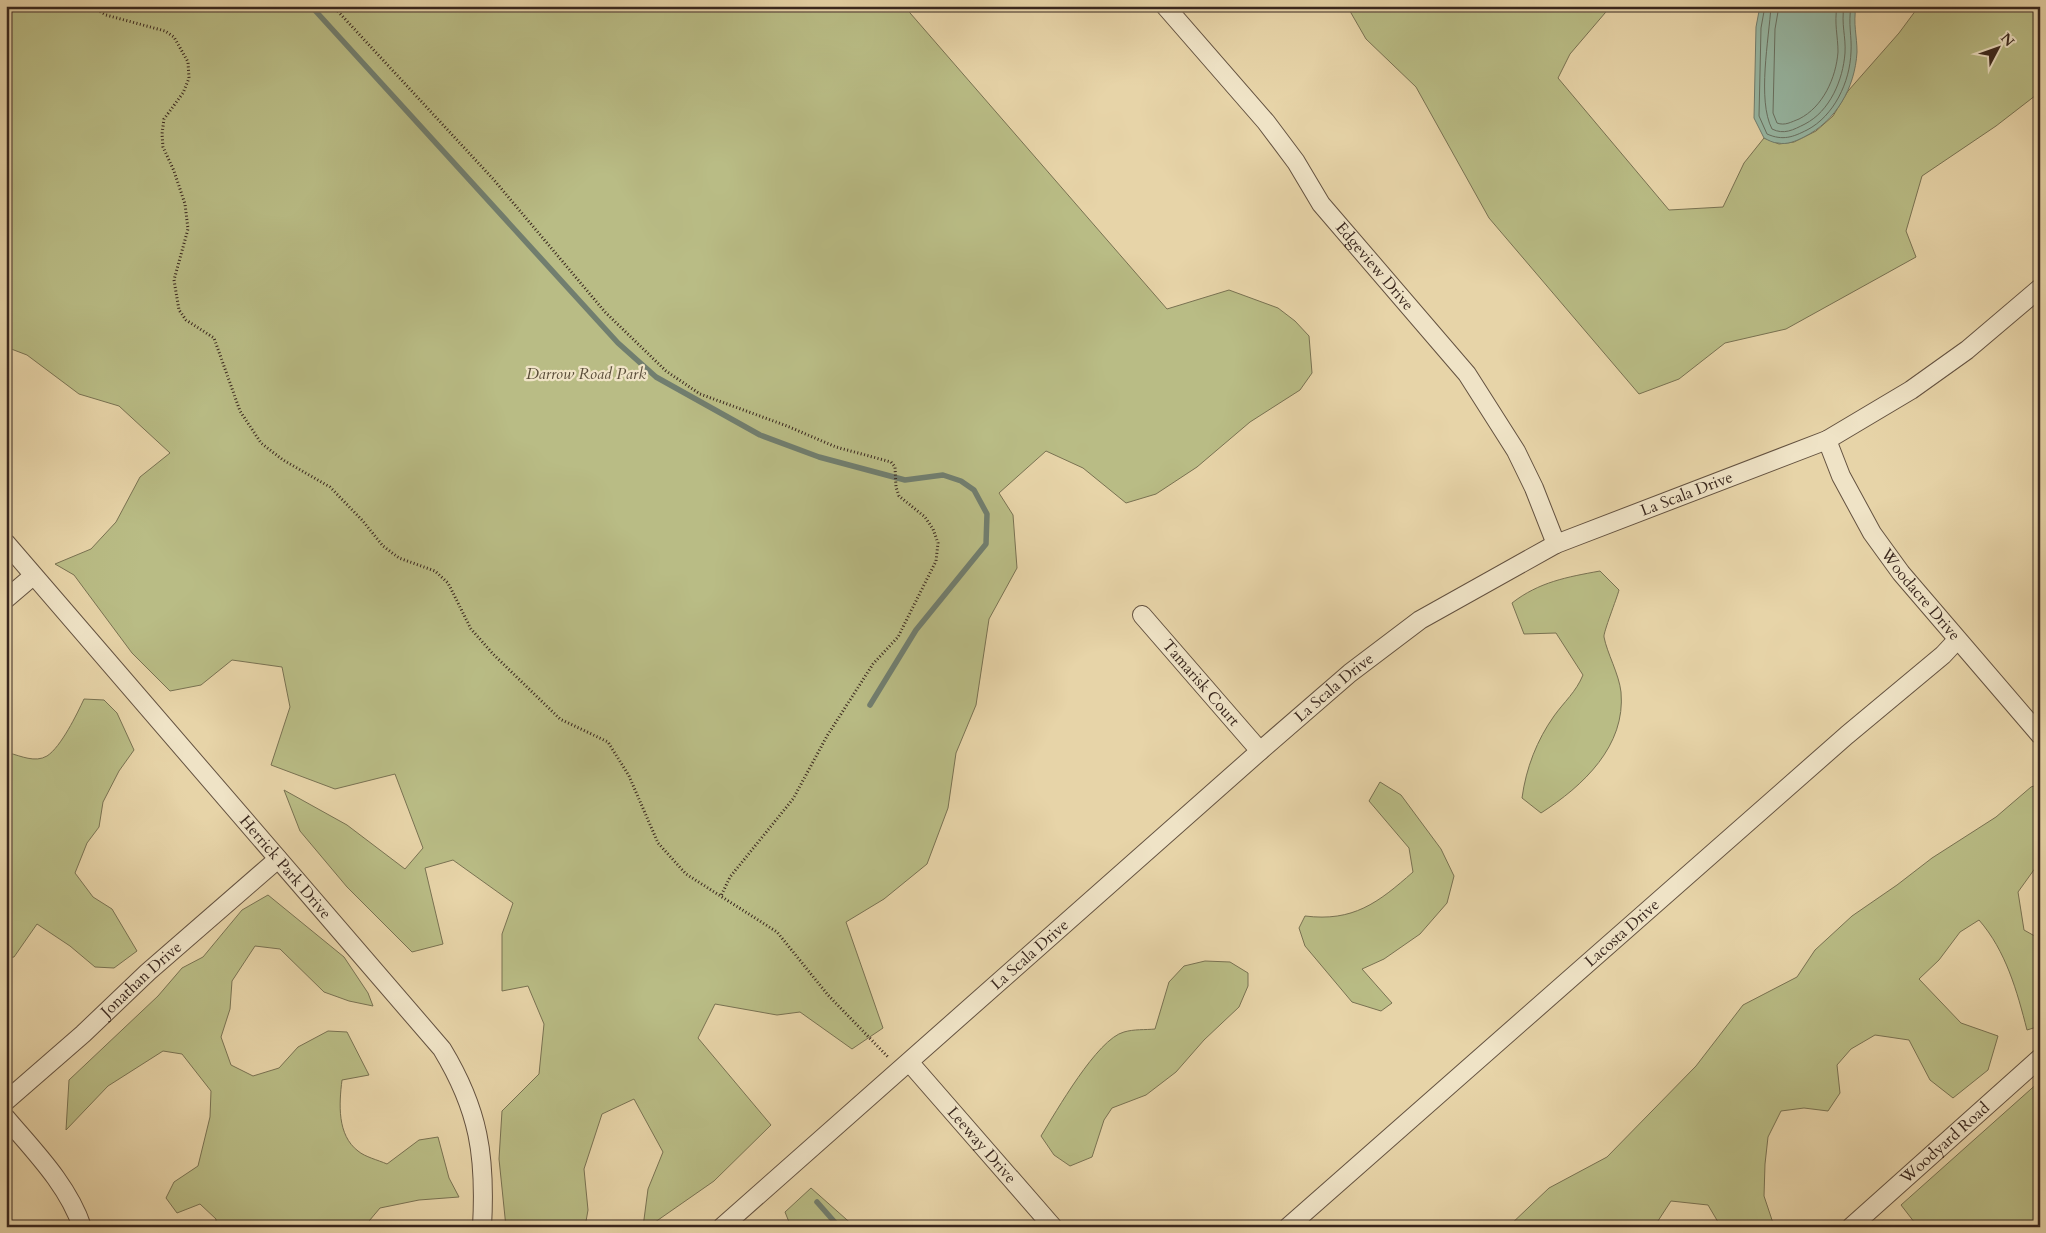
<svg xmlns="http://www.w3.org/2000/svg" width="2046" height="1233" font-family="Cardo,serif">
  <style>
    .green { fill: #b9bc85; stroke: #797252 }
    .water { fill: #97b8a5; stroke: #717e6f }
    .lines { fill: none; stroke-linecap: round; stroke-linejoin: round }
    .shore { stroke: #687062; stroke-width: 1 }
    .stream { stroke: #717e6f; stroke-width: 5.5 }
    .street-casing { stroke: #645240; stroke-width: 20 }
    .path { stroke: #39271e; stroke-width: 3; stroke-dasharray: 1 2.5; stroke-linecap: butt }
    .street { stroke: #efe3c6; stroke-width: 18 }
    .labels { text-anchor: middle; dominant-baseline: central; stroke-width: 4.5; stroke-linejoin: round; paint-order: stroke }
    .street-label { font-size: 16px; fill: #39271e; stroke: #efe3c6 }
    .park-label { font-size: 16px; font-style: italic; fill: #594c38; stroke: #efe3c6 }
  </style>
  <rect width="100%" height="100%" fill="#e7d4a8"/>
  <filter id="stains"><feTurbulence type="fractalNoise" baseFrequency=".004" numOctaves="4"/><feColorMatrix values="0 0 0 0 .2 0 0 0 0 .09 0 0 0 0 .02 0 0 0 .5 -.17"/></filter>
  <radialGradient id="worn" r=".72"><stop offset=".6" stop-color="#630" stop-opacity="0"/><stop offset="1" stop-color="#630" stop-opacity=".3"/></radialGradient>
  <!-- green -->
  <path class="green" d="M6 6H904L1167 309 1229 290 1278 308 1295 321 1309 336 1312 373 1300 390 1250 422 1197 467 1156 494 1126 503 1083 468 1046 451 999 493 1013 515 1017 568 989 619 976 705 956 753 948 808 927 864 884 899 846 922 883 1028 852 1049 800 1012 777 1015 715 1004 698 1038 771 1125 714 1181 648 1227H643L648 1189 663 1152 634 1099 602 1114 584 1169 588 1210 585 1227H506L499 1159 502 1111 539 1074 544 1024 528 986 502 991V934L513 903 453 860 425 868 443 944 412 952 347 887 300 831 284 790 347 825 405 869 423 848 395 774 335 789 271 765 290 707 282 667 232 660 201 685 170 691 132 653 74 575 55 564 91 549 116 522 140 477 170 453 119 406 79 394 27 355 6 347Z
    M1347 6H1611L1570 54 1558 78 1669 210 1723 207 1744 163 1764 138 1779 144 1794 142 1816 131 1833 116 1848 91 1899 33 1919 6H2040V92L1996 126 1922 176 1906 231 1916 257 1786 329 1725 343 1679 379 1639 394 1489 218 1416 87 1366 39Z
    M1600 571 1619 590C1617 598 1603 633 1604 637 1607 653 1619 674 1621 692 1626 746 1583 786 1541 813L1522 798C1526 768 1537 740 1554 716 1564 702 1576 692 1583 675L1556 633 1524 634 1512 603C1539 582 1567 577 1600 571Z
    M84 699 104 700 117 713 134 750 119 771 103 802 99 827 87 843 75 873 93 897 112 909 137 951 114 968 95 967 70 946 37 924 14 957 6 958V803C9 786 4 770 9 753 21 756 35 763 47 756 61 747 77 714 84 699Z
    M1380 782 1401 795 1441 849 1454 876 1447 903 1420 934 1384 959 1362 969 1392 1003 1381 1011 1352 1002 1305 946 1299 928 1305 916C1353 922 1378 903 1413 872L1409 848 1369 801Z
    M2040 784V865L2036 867 2018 892 2024 930 2040 939V1026L2027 1030C2017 991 2006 951 1979 920L1960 932 1939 960 1919 979 1961 1023 1998 1036 1988 1070 1953 1098 1930 1080 1909 1040 1875 1035 1851 1049 1837 1065 1840 1093 1828 1111 1804 1108 1781 1111 1768 1137 1765 1164 1764 1196 1773 1223 1770 1227H1721L1708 1205 1671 1201 1654 1227H1508L1549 1188 1607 1157 1696 1066 1743 1005 1797 977 1815 950 1852 916 1897 885 1932 858 1996 817 2031 787Z
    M268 895 344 957 368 993 373 1006 349 1001 324 992 280 949 255 946 232 981 230 1009 221 1037 231 1065 253 1076 279 1068 298 1047 328 1031 347 1032 369 1075 342 1080C339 1104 337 1135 358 1151 365 1157 378 1160 387 1164L419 1140 438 1137 449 1178 459 1197 419 1200 380 1208 364 1227H216V1219L200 1204 177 1213 166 1198 174 1182 198 1166 210 1117 211 1091 182 1054 163 1051 108 1086 66 1130 69 1080 158 996 182 968 203 957 242 910Z
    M1205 961 1230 962 1248 973V986L1239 1007 1204 1040 1176 1072 1146 1095 1112 1108 1104 1120 1092 1157 1070 1166 1054 1155 1041 1136C1056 1112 1097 1039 1124 1032 1134 1029 1145 1030 1155 1029L1169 982 1184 966Z
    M2040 1081V1227H1918L1901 1205Z
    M811 1188 855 1227H791L785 1212Z"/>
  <!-- water -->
  <path class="water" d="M1760 6H1856C1853 25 1857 35 1857 52 1855 88 1836 121 1804 137 1796 141 1787 145 1778 143 1773 143 1768 140 1764 138L1754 118 1756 27Z"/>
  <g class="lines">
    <!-- shore -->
    <path class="shore" d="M1765 6 1761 28 1759 116 1767 134C1783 141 1793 137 1807 130 1834 116 1850 82 1851 52 1852 36 1848 25 1851 6
      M1771 6C1769 39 1757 100 1772 129 1784 135 1793 130 1805 124 1830 111 1843 80 1845 53 1846 36 1841 25 1844 6
      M1779 6 1775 29 1773 113 1777 123C1785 126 1791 122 1799 119 1823 107 1836 78 1838 52 1838 36 1834 24 1837 6"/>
    <!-- stream -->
    <path class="stream" d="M311 6 618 343 656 377 760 435 819 457 905 480 943 475 961 481 974 490 987 514 986 544 916 630 870 705
      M817 1202 839 1227"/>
    <defs>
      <g id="street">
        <path id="s1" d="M1165 6 1266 122 1296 162 1321 204 1467 374 1516 451 1534 488 1556 544"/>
        <path id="s2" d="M1827 440 1841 476 1872 533 1901 573 2040 735"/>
        <path id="s3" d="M6 543 442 1049C479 1110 486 1156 482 1227"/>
        <path d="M6 599 33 576"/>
        <path id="s4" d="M1142 615 1260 751"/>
        <path id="s5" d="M910 1063 1053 1227"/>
        <path id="s6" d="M6 1101 83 1034 148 972 278 859"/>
        <path d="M6 1118C34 1151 68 1185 82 1227"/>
        <path id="s7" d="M722 1227 1260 751 1350 673 1420 620 1556 544 1827 440 1911 390 1967 350 2040 288"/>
        <path id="s8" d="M1288 1227 1847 735 1943 655 1957 640"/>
        <path id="s9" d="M1851 1227 2040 1058"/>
      </g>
    </defs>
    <!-- street casing -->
    <use href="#street" class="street-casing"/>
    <!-- path -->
    <path class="path" d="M91 6 106 15 165 31 174 37 188 62 189 78 183 93 164 119 162 134 163 147 174 171 185 204 188 229 174 280 179 310 186 320 214 338 240 411 261 443 283 460 330 487 362 520 383 546 399 558 435 571 448 583 471 629 493 654 560 719 608 742 629 776 658 843 686 874 777 932 828 995 888 1057
      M333 6 494 180 605 312 666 371 700 394 787 426 836 447 891 462 895 467 896 487 899 496 925 517 933 529 938 543 936 561 898 637 873 664 827 736 793 799 730 877 721 896"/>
    <!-- street -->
    <use href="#street" class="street"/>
  </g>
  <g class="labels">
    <!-- street labels -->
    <g class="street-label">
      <text stroke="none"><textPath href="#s1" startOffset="335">Edgeview Drive</textPath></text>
      <text stroke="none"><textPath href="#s7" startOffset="1221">La Scala Drive</textPath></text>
      <text stroke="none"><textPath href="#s2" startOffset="182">Woodacre Drive</textPath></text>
      <text stroke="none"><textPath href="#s4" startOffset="90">Tamarisk Court</textPath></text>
      <text stroke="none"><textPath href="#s7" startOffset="816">La Scala Drive</textPath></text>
      <text stroke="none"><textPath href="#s3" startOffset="428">Herrick Park Drive</textPath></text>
      <text stroke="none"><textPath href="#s8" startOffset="445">Lacosta Drive</textPath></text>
      <text stroke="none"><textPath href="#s7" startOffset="411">La Scala Drive</textPath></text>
      <text stroke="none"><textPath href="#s6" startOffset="182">Jonathan Drive</textPath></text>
      <text stroke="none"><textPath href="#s9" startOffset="126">Woodyard Road</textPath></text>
      <text stroke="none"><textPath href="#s5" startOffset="109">Leeway Drive</textPath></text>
    </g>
    <!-- park labels -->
    <g class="park-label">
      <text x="586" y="374">Darrow Road Park</text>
    </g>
  </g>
  <!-- margin -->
  <rect width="2046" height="1233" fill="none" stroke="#e7d4a8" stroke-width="25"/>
  <rect x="8" y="8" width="2031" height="1218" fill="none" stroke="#39271e" stroke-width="2.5"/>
  <rect x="12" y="12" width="2021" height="1208" fill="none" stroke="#39271e"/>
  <!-- north arrow -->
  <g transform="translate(1998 48) rotate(49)" stroke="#efe3c6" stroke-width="4" paint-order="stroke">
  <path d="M0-4L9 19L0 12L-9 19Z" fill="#39271e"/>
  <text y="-8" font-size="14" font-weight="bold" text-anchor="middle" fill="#39271e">N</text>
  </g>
  <rect width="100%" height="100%" filter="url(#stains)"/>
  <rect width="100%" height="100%" fill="url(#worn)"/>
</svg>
